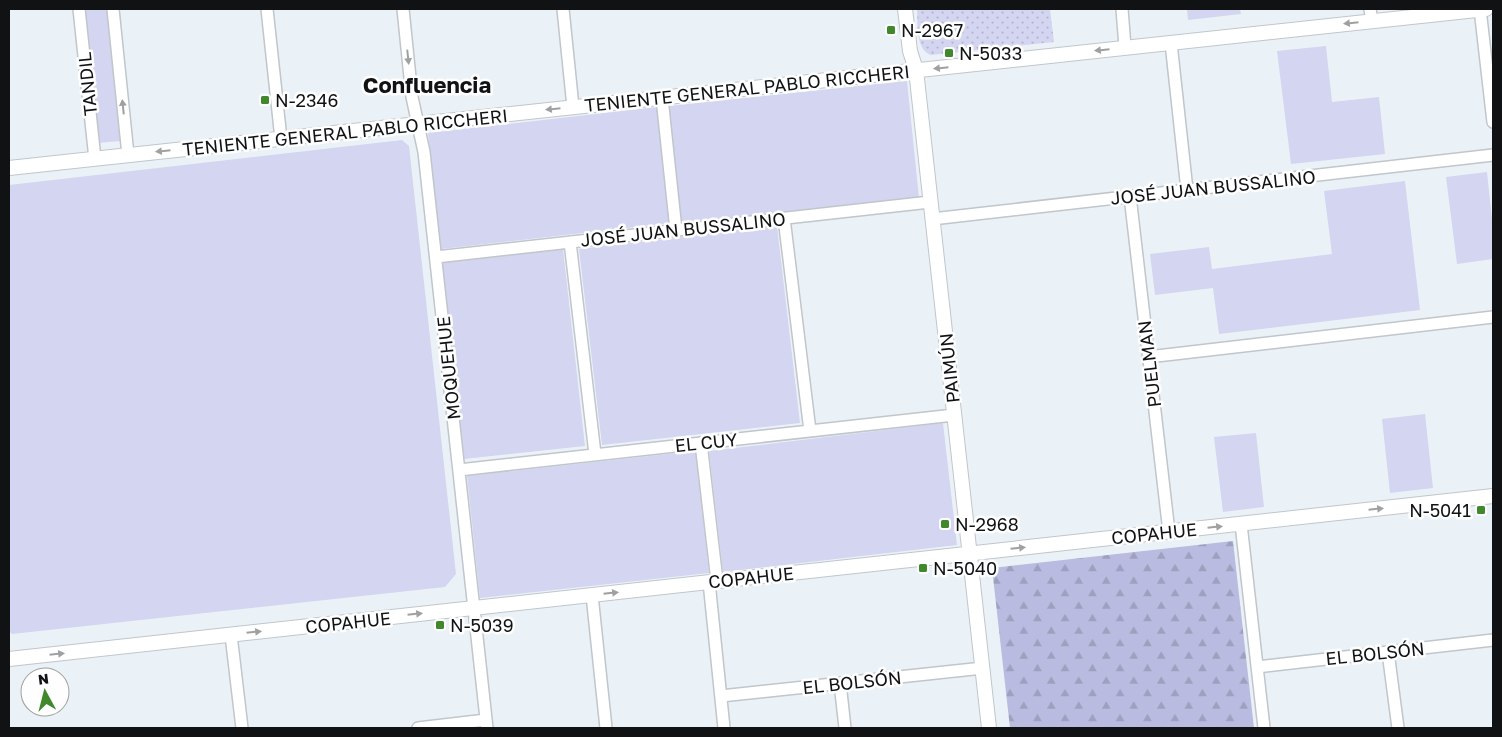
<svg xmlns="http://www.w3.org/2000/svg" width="1502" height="737" font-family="'Golos Text',sans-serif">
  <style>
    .green { fill: #d4d5f0 }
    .forest { fill: url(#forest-firs) }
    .park { fill: url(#park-dots) }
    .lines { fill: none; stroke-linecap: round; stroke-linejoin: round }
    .minor-casing { stroke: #c0c6cb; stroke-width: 14 }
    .tertiary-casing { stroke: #c0c6cb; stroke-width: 16 }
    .minor { stroke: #fff; stroke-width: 11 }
    .tertiary { stroke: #fff; stroke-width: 14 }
    .oneway { fill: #9fa0a1 }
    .poi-dot { fill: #41882d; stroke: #fefefe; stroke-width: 2 }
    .labels { text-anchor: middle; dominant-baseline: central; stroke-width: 5; stroke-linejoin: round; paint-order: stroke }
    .poi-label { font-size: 18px; fill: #101214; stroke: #fefefe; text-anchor: start }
    .street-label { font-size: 18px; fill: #101214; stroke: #fefefe }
    .district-label { font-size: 22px; font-weight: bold; fill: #101214; stroke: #fefefe }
  </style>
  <defs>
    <pattern id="forest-firs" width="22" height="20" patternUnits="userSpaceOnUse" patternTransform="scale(1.25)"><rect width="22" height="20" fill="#babbe0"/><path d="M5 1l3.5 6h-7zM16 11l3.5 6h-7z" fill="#9fa0bf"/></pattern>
    <pattern id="park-dots" width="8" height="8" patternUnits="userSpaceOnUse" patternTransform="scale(1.25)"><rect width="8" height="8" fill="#d4d5f0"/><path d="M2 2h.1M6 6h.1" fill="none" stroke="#b5b6cd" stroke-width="1.8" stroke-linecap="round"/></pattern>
  </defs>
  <rect width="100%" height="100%" fill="#ebf2f7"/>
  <!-- green -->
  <path class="green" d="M85 9H107L120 141 98 143Z
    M1187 9H1240L1241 14 1188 20Z
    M1326 46 1332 102 1379 97 1385 154 1291 164 1277 51Z
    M907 81 919 198 681 222 669 106Z
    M657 107 670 223 441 249 428 133Z
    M402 140 409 146 456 574 445 587 12 634 9 631V185Z
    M1487 172 1493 229V259L1457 264 1446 177Z
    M1405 181 1420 310 1219 334 1213 288 1155 295 1150 254 1209 247 1212 269 1332 254 1324 191Z
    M777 226 800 423 602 445 579 249Z
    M563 249 585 446 464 459 442 263Z
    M1425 414 1433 488 1390 493 1382 419Z
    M943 423 957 545 723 572 709 451Z
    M1256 433 1264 507 1223 512 1214 437Z
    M696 451 709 573 480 598 467 476Z"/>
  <!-- forest -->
  <path class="forest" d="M1233 541 1254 728H1010L992 568Z"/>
  <!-- park -->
  <path class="park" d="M917 9H1050L1054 42 931 55C915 49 918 23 917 9Z"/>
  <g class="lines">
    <defs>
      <path id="minor" d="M79 9 95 159
        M113 9 128 155
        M267 9 281 139
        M403 9 412 97 424 152 487 728
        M563 9 573 107
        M1122 9 1125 47
        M1370 9 1372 21
        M1480 9 1493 122
        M1171 43 1187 190
        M662 98 676 230
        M1130 196 1169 532
        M784 218 810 431
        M932 219 1493 155
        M570 242 595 454
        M436 257 930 202
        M1148 357 1493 317
        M701 443 717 581
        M459 470 954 415
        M1241 524 1264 728
        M709 582 724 728
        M592 595 606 728
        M231 635 242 728
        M1388 652 1398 728
        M1257 667 1493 640
        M840 683 845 728
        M721 696 983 668
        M418 728 486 720"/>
      <path id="tertiary" d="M905 9 910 51 916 70 989 728
        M9 168 1486 9
        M9 659 1493 496"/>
    </defs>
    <!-- minor casing -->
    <use href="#minor" class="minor-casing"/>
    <!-- tertiary casing -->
    <use href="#tertiary" class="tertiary-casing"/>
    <!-- minor -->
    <use href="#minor" class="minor"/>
    <!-- tertiary -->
    <use href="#tertiary" class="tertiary"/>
  </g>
  <!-- one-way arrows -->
  <defs><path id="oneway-solid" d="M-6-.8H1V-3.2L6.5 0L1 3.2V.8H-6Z" transform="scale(1.25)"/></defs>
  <g class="oneway">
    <use href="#oneway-solid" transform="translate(1351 23) rotate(174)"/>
    <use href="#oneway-solid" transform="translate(1102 50) rotate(174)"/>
    <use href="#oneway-solid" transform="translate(408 57) rotate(84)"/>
    <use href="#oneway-solid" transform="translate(941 68) rotate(174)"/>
    <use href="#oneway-solid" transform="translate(123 107) rotate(-96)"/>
    <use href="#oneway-solid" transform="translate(553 109) rotate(174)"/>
    <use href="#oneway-solid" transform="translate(163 151) rotate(174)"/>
    <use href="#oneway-solid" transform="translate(1376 509) rotate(-6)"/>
    <use href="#oneway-solid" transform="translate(1215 527) rotate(-6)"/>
    <use href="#oneway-solid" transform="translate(1018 548) rotate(-6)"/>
    <use href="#oneway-solid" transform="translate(611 593) rotate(-6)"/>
    <use href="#oneway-solid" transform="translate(415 614) rotate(-6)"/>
    <use href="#oneway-solid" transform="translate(254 632) rotate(-6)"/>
    <use href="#oneway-solid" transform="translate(57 654) rotate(-6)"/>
  </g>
  <!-- markers -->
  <g class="poi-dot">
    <rect x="886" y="25" width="10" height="10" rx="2.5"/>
    <rect x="944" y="48" width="10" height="10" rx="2.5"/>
    <rect x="260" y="95" width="10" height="10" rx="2.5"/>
    <rect x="1476" y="505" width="10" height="10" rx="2.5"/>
    <rect x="940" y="519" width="10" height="10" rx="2.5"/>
    <rect x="918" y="563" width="10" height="10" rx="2.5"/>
    <rect x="435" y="620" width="10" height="10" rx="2.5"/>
  </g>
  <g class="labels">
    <!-- poi labels -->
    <g class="poi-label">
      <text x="901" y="30">N-2967</text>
      <text x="959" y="53">N-5033</text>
      <text x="275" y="100">N-2346</text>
      <text x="1471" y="510" text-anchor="end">N-5041</text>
      <text x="955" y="524">N-2968</text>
      <text x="933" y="568">N-5040</text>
      <text x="450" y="625">N-5039</text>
    </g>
    <!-- street labels -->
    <g class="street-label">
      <text transform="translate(87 84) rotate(-96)">TANDIL</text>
      <text transform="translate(747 88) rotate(-6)">TENIENTE GENERAL PABLO RICCHERI</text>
      <text transform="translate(345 132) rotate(-6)">TENIENTE GENERAL PABLO RICCHERI</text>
      <text transform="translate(1213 187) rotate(-6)">JOSÉ JUAN BUSSALINO</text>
      <text transform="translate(683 229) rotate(-6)">JOSÉ JUAN BUSSALINO</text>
      <text transform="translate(1149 364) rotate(-97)">PUELMAN</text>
      <text transform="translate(448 368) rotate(-96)">MOQUEHUE</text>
      <text transform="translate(949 368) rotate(-96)">PAIMÚN</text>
      <text transform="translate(706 442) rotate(-6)">EL CUY</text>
      <text transform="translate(1154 533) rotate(-6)">COPAHUE</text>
      <text transform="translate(751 577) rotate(-6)">COPAHUE</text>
      <text transform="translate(348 622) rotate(-6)">COPAHUE</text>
      <text transform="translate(1375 653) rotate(-6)">EL BOLSÓN</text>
      <text transform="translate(852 682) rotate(-6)">EL BOLSÓN</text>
    </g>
    <!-- district labels -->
    <g class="district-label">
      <text x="427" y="84">Confluencia</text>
    </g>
  </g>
  <!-- border -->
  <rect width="1502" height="737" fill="none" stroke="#101214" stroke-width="20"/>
  <!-- north arrow -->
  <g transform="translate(45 692) rotate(353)"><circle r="24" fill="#fefefe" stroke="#9fa0a0"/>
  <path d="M0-4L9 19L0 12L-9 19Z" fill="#41882d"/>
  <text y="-8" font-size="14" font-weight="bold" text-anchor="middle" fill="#101214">N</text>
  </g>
</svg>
